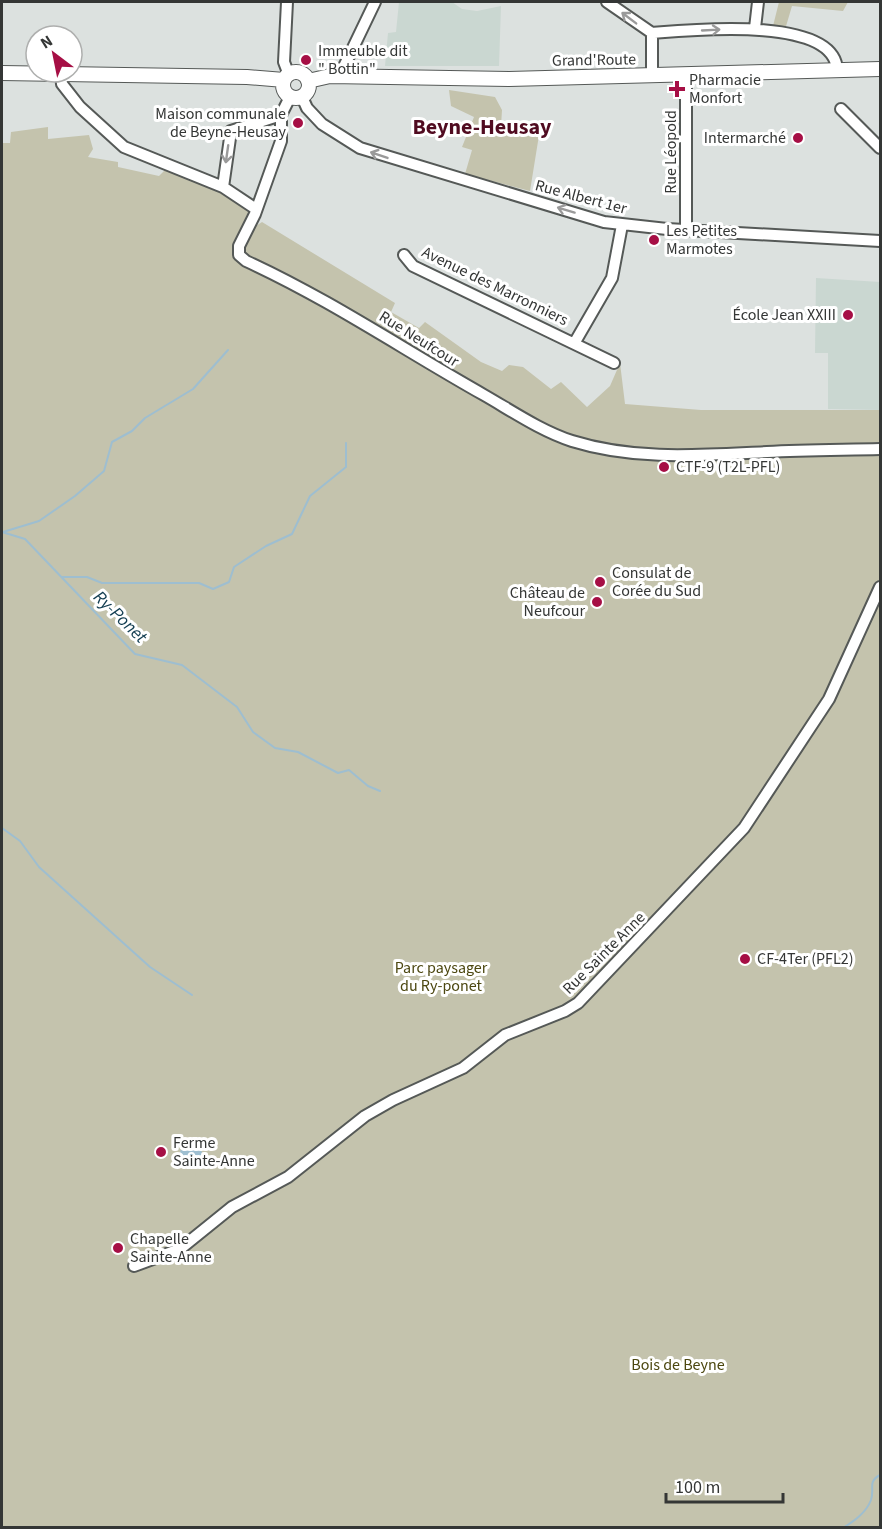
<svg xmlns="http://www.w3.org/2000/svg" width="882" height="1529" font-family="'Source Sans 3',sans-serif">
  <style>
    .built { fill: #cad7d1 }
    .green { fill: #c4c3ad }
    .water { fill: #9ebed0 }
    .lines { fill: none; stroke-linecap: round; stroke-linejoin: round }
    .stream { stroke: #9ebed0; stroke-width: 2 }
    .minor-casing { stroke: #555957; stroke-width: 14 }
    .major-casing { stroke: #555957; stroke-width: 16 }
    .minor { stroke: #fff; stroke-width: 10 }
    .major { stroke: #fff; stroke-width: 14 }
    .oneway { stroke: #9a9a9a }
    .poi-dot { fill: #a60f45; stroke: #fff; stroke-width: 2 }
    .labels { text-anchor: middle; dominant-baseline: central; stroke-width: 6; stroke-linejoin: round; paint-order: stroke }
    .poi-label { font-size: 16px; fill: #343635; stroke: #fff; text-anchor: start }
    .street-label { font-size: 16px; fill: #343635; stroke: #fff }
    .park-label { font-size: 16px; fill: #4c4710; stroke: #fff }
    .water-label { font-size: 18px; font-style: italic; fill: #113c50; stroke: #fff }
    .district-label { font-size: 22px; font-weight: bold; fill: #500b20; stroke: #fff }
  </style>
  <rect width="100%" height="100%" fill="#dce1df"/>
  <!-- built -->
  <path class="built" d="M399 2H452L462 9 477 11 501 6 499 66H385L388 33 396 32Z
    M816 278 880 282V410L828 409V353H815Z"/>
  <!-- green -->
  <path class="green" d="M779 2H848L843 11 792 6 784 33 772 30Z
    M449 90 495 97 502 110 501 126 540 129 530 191 465 174 472 150 462 147 474 117 451 106Z
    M48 127V139L89 135 93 149 88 157 118 162V167L159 176 167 168 218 189 247 209 253 228 262 222 395 303 391 312 419 328 425 322 481 362 502 371 509 365 523 367 551 389 561 382 587 407 610 386 620 363 625 404 701 410H880V1527L2 1528V143H10L11 132Z"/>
  <!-- water -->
  <path class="water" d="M180 1154a11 11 0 1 1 22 0a11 11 0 1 1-22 0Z"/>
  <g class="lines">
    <!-- stream -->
    <path class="stream" d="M2 532 25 539 135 654 182 665 237 707 253 732 275 748 298 752 338 773 349 770 368 786 380 791
      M3 532 39 521 75 496 104 471 112 442 132 431 145 418 193 389 228 350
      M62 577H87L102 583H199L213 589 229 582 234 567 266 546 292 534 310 496 346 467V443
      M2 828 20 841 39 867 150 967 192 995
      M843 1528C854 1521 866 1513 871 1500 875 1488 867 1482 880 1475"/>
    <defs>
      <path id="minor" d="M287 2 284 62 289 75
        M607 2 652 33V75
        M755 28 758 2
        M652 33C689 30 835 15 837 70
        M61 74 62 84 80 107 124 147 223 187 256 209
        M339 77 375 2
        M290 97 281 115V141L255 214 239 246V255L246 261C329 299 404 350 484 395 512 411 541 431 572 441 636 461 702 455 767 452 805 450 843 450 880 449
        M302 97 307 108 322 124 360 148 604 222 667 229 880 241
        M841 109 880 148
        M223 187 231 131 281 115
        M686 229V74
        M404 255 413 266 614 363
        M575 342 612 278 622 225
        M134 1266 180 1249 232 1207 288 1177 365 1116 393 1100 463 1068 505 1035 565 1011 578 1003 744 828 829 699 880 587"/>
      <path id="major" d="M283 85a13 13 0 1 1 26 0a13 13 0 1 1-26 0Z
        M2 73 247 77 284 80
        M308 81 330 76 509 79 880 69"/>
    </defs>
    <!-- minor casing -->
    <use href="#minor" class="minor-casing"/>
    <!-- major casing -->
    <use href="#major" class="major-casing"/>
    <!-- minor -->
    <use href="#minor" class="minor"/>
    <!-- major -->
    <use href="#major" class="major"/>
  </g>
  <!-- one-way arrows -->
  <defs><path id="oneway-shaft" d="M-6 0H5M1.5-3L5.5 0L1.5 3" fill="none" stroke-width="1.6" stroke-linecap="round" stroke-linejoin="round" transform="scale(1.5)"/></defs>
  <g class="oneway">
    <use href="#oneway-shaft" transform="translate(629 18) rotate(-143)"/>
    <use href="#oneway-shaft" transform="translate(711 30) rotate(-3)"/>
    <use href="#oneway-shaft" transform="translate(227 154) rotate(98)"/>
    <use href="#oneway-shaft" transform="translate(379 155) rotate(-161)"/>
    <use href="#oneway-shaft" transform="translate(566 210) rotate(-163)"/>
  </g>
  <!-- markers -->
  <g class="poi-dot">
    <circle cx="306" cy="60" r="6"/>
    <path d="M674 80h6v6h6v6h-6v6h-6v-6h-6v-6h6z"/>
    <circle cx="298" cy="123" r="6"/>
    <circle cx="798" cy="138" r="6"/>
    <circle cx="654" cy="240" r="6"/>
    <circle cx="848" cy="315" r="6"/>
    <circle cx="664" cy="467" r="6"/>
    <circle cx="600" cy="582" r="6"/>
    <circle cx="597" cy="602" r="6"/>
    <circle cx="745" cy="959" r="6"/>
    <circle cx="161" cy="1152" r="6"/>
    <circle cx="118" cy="1248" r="6"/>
  </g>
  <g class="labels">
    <!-- poi labels -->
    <g class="poi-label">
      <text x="318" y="51">Immeuble dit<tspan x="318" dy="18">" Bottin"</tspan></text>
      <text x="689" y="80">Pharmacie<tspan x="689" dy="18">Monfort</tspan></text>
      <text x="286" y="114" text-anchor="end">Maison communale<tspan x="286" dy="18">de Beyne-Heusay</tspan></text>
      <text x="786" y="138" text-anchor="end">Intermarché</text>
      <text x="666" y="231">Les Petites<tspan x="666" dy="18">Marmotes</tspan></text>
      <text x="836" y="315" text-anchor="end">École Jean XXIII</text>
      <text x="676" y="467">CTF-9 (T2L-PFL)</text>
      <text x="612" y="573">Consulat de<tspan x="612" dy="18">Corée du Sud</tspan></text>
      <text x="585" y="593" text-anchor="end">Château de<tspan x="585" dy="18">Neufcour</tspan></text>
      <text x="757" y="959">CF-4Ter (PFL2)</text>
      <text x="173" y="1143">Ferme<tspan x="173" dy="18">Sainte-Anne</tspan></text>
      <text x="130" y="1239">Chapelle<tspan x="130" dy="18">Sainte-Anne</tspan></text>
    </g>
    <!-- street labels -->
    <g class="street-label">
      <text transform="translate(594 60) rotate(-1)">Grand'Route</text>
      <text transform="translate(671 152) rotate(-90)">Rue Léopold</text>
      <text transform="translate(581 197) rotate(15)">Rue Albert 1er</text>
      <text transform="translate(495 286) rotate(26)">Avenue des Marronniers</text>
      <text transform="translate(419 339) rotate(32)">Rue Neufcour</text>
      <text transform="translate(604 953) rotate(-45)">Rue Sainte Anne</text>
    </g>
    <!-- park labels -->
    <g class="park-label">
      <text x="441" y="968">Parc paysager<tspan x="441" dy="18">du Ry-ponet</tspan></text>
      <text x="678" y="1365">Bois de Beyne</text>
    </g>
    <!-- water labels -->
    <g class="water-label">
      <text transform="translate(120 617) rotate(44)">Ry-Ponet</text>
    </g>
    <!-- district labels -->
    <g class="district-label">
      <text x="482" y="127">Beyne-Heusay</text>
    </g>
  </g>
  <!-- border -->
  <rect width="882" height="1529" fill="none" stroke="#343635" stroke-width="6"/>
  <!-- north arrow -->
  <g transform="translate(54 54) rotate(328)"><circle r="28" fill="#ffffff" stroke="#aeafae" stroke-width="1.5"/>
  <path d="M0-4.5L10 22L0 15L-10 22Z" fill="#a60f45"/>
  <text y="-9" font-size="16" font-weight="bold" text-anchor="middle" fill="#343635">N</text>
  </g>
  <!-- scale -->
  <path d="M666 1493v9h117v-9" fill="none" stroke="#343635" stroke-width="3"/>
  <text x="675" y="1493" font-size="18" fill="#343635" stroke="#ffffff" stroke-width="4.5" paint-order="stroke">100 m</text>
</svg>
